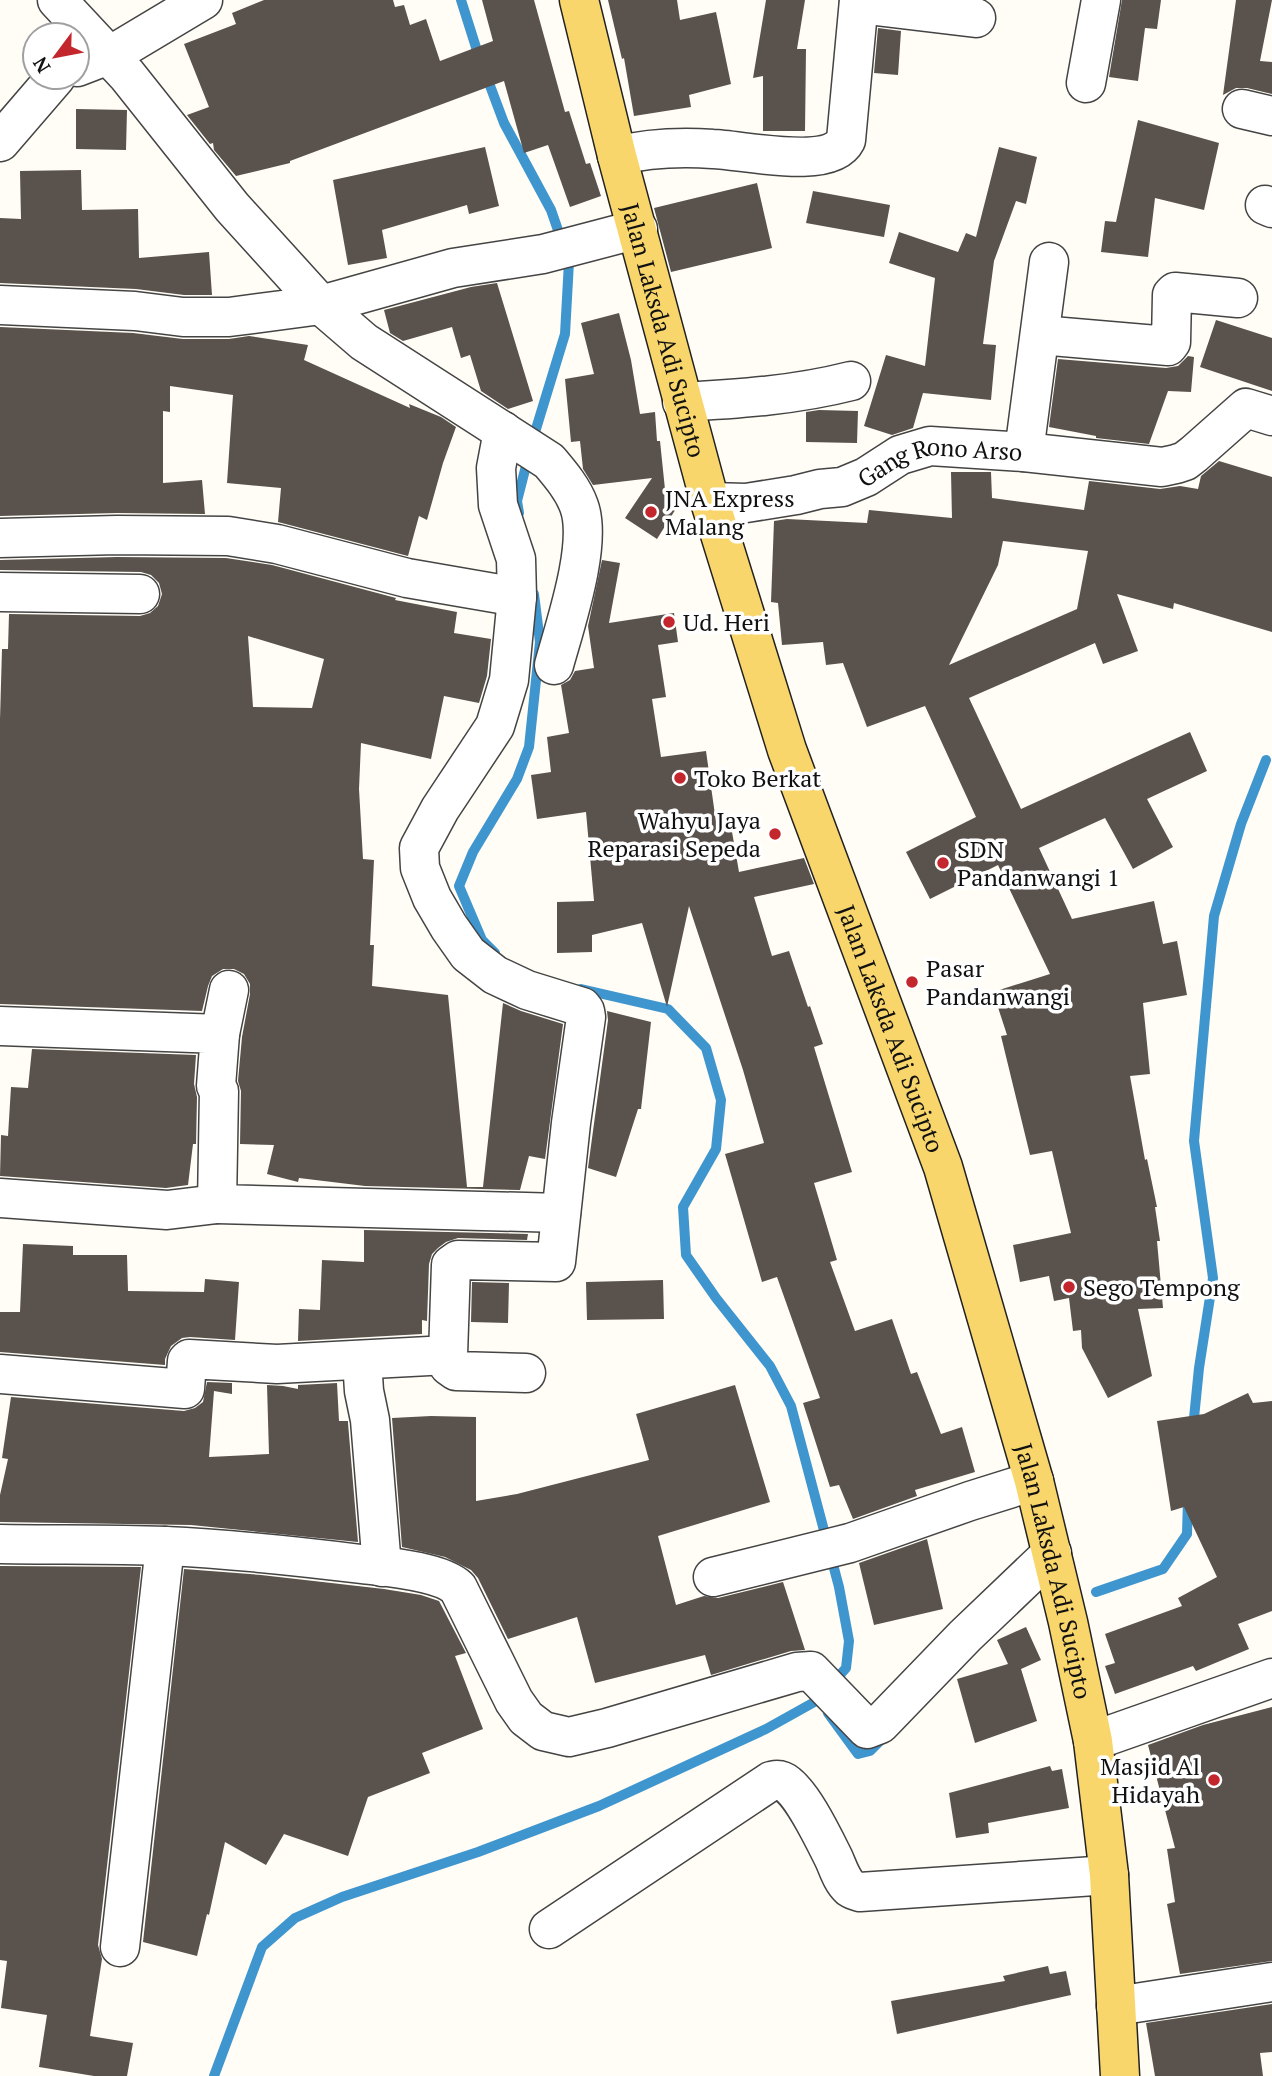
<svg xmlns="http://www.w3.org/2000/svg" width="1272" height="2076" font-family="'PT Serif',serif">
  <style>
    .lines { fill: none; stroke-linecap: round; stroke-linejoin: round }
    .stream { stroke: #3f96cf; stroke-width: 10 }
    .building { fill: #5a524d; fill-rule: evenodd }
    .minor-casing { stroke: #444; stroke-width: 41 }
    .major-casing { stroke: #222; stroke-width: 41 }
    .minor { stroke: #fff; stroke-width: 38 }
    .major { stroke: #f9d66b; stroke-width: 38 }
    .poi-dot { fill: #c4262e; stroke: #fff; stroke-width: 2.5 }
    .labels { text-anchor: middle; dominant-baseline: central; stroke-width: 7; stroke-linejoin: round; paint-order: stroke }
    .street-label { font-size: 24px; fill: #111; stroke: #fff }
    .poi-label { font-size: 24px; fill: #111; stroke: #fff; text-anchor: start }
  </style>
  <rect width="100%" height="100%" fill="#fffdf5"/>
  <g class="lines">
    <!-- stream -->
    <path class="stream" d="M461 0 480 60
      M486 75 504 123 551 210 569 262 565 334 532 442
      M519 513 517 501 528 458
      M495 953 482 940 459 886 473 852 517 779 529 747 540 642 534 594
      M1193 1428 1199 1368 1213 1278 1194 1141 1214 916 1241 824 1266 760
      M1096 1592 1163 1569 1187 1534 1188 1500
      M828 1713 858 1754 870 1751 883 1738
      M214 2076 262 1947 295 1918 342 1897 478 1852 599 1806 766 1729 818 1700 846 1668 849 1641 839 1587 791 1406 770 1366 716 1298 686 1255 683 1207 716 1149 721 1100 706 1048 668 1009 581 989"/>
  </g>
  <!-- building -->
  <path class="building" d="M264 0H393L395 7 404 5 410 25 426 19 440 61 493 41 482 0H534L565 112 569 111 586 164 590 163 601 196 570 207 548 145 524 153 504 81 290 161V163L236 176 214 150 213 143 210 144 187 115 209 107 184 44 236 24 232 13Z
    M608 0H677L680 20 716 12 731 84 689 95 691 107 634 116 624 58 622 59Z
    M766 0H805L797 49H806L805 131H763V76L753 78Z
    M1122 0H1161L1157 29 1145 28 1138 81 1109 77Z
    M1236 0H1272L1260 61 1272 62V94L1247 88H1236L1223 95Z
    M878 28 901 31 898 75 874 73Z
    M76 109 127 110 126 150 76 149Z
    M1138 120 1219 143 1204 210 1155 198 1148 257 1101 252 1105 221 1116 222Z
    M485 147 499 206 469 214 467 205 382 230 387 258 348 265 333 180Z
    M999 147 1037 157 1026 204 1016 201 994 261 983 344 996 345 991 400 923 393 913 428 892 435 864 426 886 355 925 366 935 278 889 263 899 232 958 252 966 233 976 237Z
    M81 170 82 210 138 209 139 258 209 252 212 295H184L136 289 0 283V218L21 219 20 171Z
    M757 183 772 248 671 272 654 208Z
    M813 191 890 205 884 237 806 223Z
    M497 283 533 401 508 409 481 391 470 355 461 358 452 327 403 341 390 333 384 310 471 287Z
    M619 313 631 360 640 414 655 412 657 441H660L666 499 677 507 657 539 625 518 652 478 593 485 583 469 580 441 571 442 565 379 594 374 581 323Z
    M1216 320 1272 338V391L1200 367Z
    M0 327 133 333 183 339H229L249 336 308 345 304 360 410 408 409 404 441 417 456 427 443 463 427 520 419 516 408 556 278 522 281 488 227 483 233 395 170 386V412L163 411V483L202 480 205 514 117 513 0 516Z
    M1188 356 1194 357 1191 392 1168 391 1149 444 1096 438V436L1049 427 1058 359 1166 368 1178 366Z
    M819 410 858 411 857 443 806 442V412Z
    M1219 461 1272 477V632L1174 603 1173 609 1117 594 1138 651 1103 664 1095 643 969 698 1021 809 1190 732 1207 771 1147 799 1173 847 1133 869 1105 818 1039 848 1072 919 1154 901 1163 944 1177 941 1187 995 1143 1003 1150 1074 1130 1076 1145 1160 1147 1159 1157 1207H1155L1160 1241H1157L1163 1308 1138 1309 1152 1376 1108 1398 1082 1348 1081 1330 1073 1331 1069 1298 1054 1301 1049 1276 1020 1282 1013 1245 1071 1233 1052 1151 1030 1155 1001 1036 1007 1035 993 992 1050 974 998 865 930 899 906 852 976 817 925 706 867 727 843 663 826 665 823 642 782 645 778 603 771 602 774 521 787 519 867 523 869 510 952 518 951 472H991L992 498 1084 510 1089 481 1160 489 1180 486 1198 489 1201 476ZM1003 541 1088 551 1077 609 949 665 998 565Z
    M117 557 226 558 272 565 396 598 395 600 457 612 454 633 491 639 487 676 479 703 444 696 431 759 361 743 359 789 363 859 374 860 370 945H374L372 986 448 995 467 1187H483L503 1003 521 1011 563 1024 545 1159 529 1156 520 1190 365 1186 299 1178 298 1182 267 1174 274 1145 240 1144 241 1091 238 1081 242 1037 250 994V984L244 974 234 969H223L212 976 208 986 202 1011 0 1004V719L2 649H8L9 614 140 616 150 613 158 606 162 594 159 583 151 575 141 572 0 570V560ZM248 636 324 659 312 708 253 707Z
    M602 560 620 563 609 623 674 613 678 642 658 645 666 697 652 699 661 757 706 751 717 829 731 826 739 872 804 858 814 884 754 897 772 956 789 951 808 1007 810 1006 823 1044 814 1047 852 1172 814 1183 837 1260 830 1262 855 1331 892 1319 911 1374 917 1372 941 1434 962 1427 975 1472 915 1490 917 1496 853 1519 839 1485 830 1487 803 1403 820 1398 777 1277 762 1282 725 1154 764 1143 743 1070 689 906 667 1007 642 923 592 935V952L557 953V902L594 901 586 812 537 819 531 775 551 772 547 737 569 733 561 685 570 680 575 671 594 668 588 626Z
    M607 1011 651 1022 641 1109H638L616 1177 588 1168 608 1020Z
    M32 1049 196 1055 194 1084 197 1097 196 1144H193L188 1185 166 1188 0 1176 1 1135 8 1136 11 1087 28 1088Z
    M364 1230 528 1234 527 1240 458 1238 446 1242 438 1248 432 1254 429 1264 427 1321 422 1320V1334L298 1341 299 1309 320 1310 322 1260 364 1262Z
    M23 1244 73 1246V1255H127L128 1291 204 1292 205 1279 239 1282 235 1340 190 1337 182 1338 171 1346 165 1359V1365L0 1352V1312H20Z
    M663 1280 664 1319 587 1320 586 1282Z
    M472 1282 509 1283 508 1323 471 1322Z
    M207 1382 232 1383V1394L214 1391 209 1457 269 1454 267 1385 283 1386 298 1389V1385L337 1383 339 1421H348V1423L358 1542 191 1525 0 1522V1495L8 1459 2 1458 11 1397 184 1411 195 1408 203 1402Z
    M735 1385 770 1502 658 1536 676 1605 704 1596 718 1598 783 1582 805 1650 791 1651 711 1675 705 1655 595 1683 577 1617 508 1639 478 1578 471 1570 445 1557 402 1547 392 1418 431 1416 476 1417V1501L517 1494 649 1460 636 1414Z
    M1248 1393 1253 1403 1272 1401V1611L1238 1624 1249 1649 1196 1671 1193 1666 1115 1694 1105 1666 1115 1663 1105 1634 1182 1606 1178 1598 1217 1577 1184 1507 1171 1511 1157 1421 1204 1414Z
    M927 1539 943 1609 874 1625 859 1563Z
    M0 1566 141 1567 98 1945 102 1959 90 2036 133 2043 127 2076H94L39 2067 47 2015 1 2008 7 1961 0 1960Z
    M184 1569 261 1575 384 1589 421 1595 439 1601 466 1653 455 1656 483 1729 422 1753 430 1773 368 1797 348 1856 284 1834 266 1865 225 1842 209 1915 207 1914 197 1956 143 1942Z
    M1026 1627 1041 1660 1021 1669 1037 1721 975 1743 957 1679 1008 1664 997 1640Z
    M1272 1707V1961L1180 1974 1167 1904 1175 1902 1167 1849 1175 1848 1148 1745 1203 1725Z
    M1050 1766 1052 1771 1062 1769 1069 1808 988 1823 989 1833 956 1838 949 1793Z
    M1048 1966 1050 1974 1066 1971 1071 1995 897 2034 891 2001 1005 1981 1003 1976Z
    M1272 2004V2052L1260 2053 1263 2076H1155L1146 2023Z"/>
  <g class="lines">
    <defs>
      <g id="minor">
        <path d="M57 0 127 75 232 207 321 305 364 342 549 461C560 474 573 489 579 506 593 544 565 625 554 665"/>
        <path d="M859 4 976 18"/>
        <path d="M77 67 116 52 203 0"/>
        <path d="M1086 83 1101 0"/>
        <path d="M1242 109 1272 116"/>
        <path d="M0 142 56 77"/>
        <path d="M617 156C648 148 682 147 713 149 744 150 830 171 846 140L859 0"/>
        <path d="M1265 205 1272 208"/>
        <path d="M0 305 135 311 183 317H229L321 305 453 268 543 254 638 229"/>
        <path d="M1040 335 1168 346 1171 342 1172 295 1175 292 1238 298"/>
        <path d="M682 402C739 399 796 395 851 381"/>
        <path d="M1024 452 1162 467 1176 464 1185 461 1194 454 1246 408 1272 416"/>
        <path id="s1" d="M710 502 746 503 796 495 820 489 842 487 866 477 900 455 930 446 1024 452 1049 262"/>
        <path d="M0 538 117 535 228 536 277 544 407 578 517 597"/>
        <path d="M0 592 140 594"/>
        <path d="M0 1026 220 1034 216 1086 219 1091 217 1204 561 1213"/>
        <path d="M220 1034 229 990"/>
        <path d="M0 1198 167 1210 217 1204"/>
        <path d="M448 1355 449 1366 456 1371 526 1373"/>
        <path d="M362 1360 364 1391 370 1420 382 1567"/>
        <path d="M0 1374 185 1389 187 1361 189 1359 277 1364 448 1355 451 1265 458 1260 556 1262 571 1123 586 1017 585 1011 582 1007 527 990 495 975 468 954 449 927 432 898 420 868 419 848 440 809 495 726 509 680 517 597 516 559 498 505 496 468 503 431"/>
        <path d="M0 1544C55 1545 110 1544 165 1546 231 1549 296 1556 361 1564 387 1567 440 1571 458 1588L514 1701 526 1718 543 1731 569 1737 607 1728 797 1672 811 1671 867 1729 880 1724 965 1636 1052 1553"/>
        <path d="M713 1577 850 1543 970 1501 1034 1481"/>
        <path d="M1093 1741 1272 1678"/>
        <path d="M549 1929 771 1781C776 1780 777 1779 782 1781 800 1788 825 1841 834 1859 838 1868 842 1881 850 1888 853 1890 856 1891 860 1892L1109 1875"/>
        <path d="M120 1947 165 1546"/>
        <path d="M1116 2006 1272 1982"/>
      </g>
      <g id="major">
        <path id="s2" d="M579 0 617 156 710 502 787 750 943 1167 1034 1481 1068 1622 1093 1741 1109 1875 1120 2076"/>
      </g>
    </defs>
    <!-- minor casing -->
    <use href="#minor" class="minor-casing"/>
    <!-- major casing -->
    <use href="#major" class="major-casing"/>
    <!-- minor -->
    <use href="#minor" class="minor"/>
    <!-- major -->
    <use href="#major" class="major"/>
  </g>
  <!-- markers -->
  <g class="poi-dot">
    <circle cx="651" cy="512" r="7"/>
    <circle cx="669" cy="622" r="7"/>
    <circle cx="680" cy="778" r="7"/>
    <circle cx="775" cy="834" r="7"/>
    <circle cx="943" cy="863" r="7"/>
    <circle cx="912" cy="982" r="7"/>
    <circle cx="1069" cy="1287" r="7"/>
    <circle cx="1214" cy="1780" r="7"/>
  </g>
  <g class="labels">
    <!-- street labels -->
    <g class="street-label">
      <text stroke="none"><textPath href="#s2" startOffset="341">Jalan Laksda Adi Sucipto</textPath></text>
      <text stroke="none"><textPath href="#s1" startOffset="238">Gang Rono Arso</textPath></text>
      <text stroke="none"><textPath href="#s2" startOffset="1076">Jalan Laksda Adi Sucipto</textPath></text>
      <text stroke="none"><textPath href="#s2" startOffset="1643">Jalan Laksda Adi Sucipto</textPath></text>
    </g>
    <!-- poi labels -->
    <g class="poi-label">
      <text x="665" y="498">JNA Express<tspan x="665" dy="28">Malang</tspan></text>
      <text x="683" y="622">Ud. Heri</text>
      <text x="694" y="778">Toko Berkat</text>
      <text x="761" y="820" text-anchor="end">Wahyu Jaya<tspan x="761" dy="28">Reparasi Sepeda</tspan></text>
      <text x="957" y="849">SDN<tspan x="957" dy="28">Pandanwangi 1</tspan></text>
      <text x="926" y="968">Pasar<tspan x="926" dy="28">Pandanwangi</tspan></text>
      <text x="1083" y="1287">Sego Tempong</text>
      <text x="1200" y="1766" text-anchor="end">Masjid Al<tspan x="1200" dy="28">Hidayah</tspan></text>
    </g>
  </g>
  <!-- north arrow -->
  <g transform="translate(56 56) rotate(238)"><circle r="33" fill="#ffffff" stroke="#a0a0a0" stroke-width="2"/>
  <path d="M0-5L12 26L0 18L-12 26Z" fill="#c4262e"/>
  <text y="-10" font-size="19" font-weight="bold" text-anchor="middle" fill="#111111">N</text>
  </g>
</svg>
